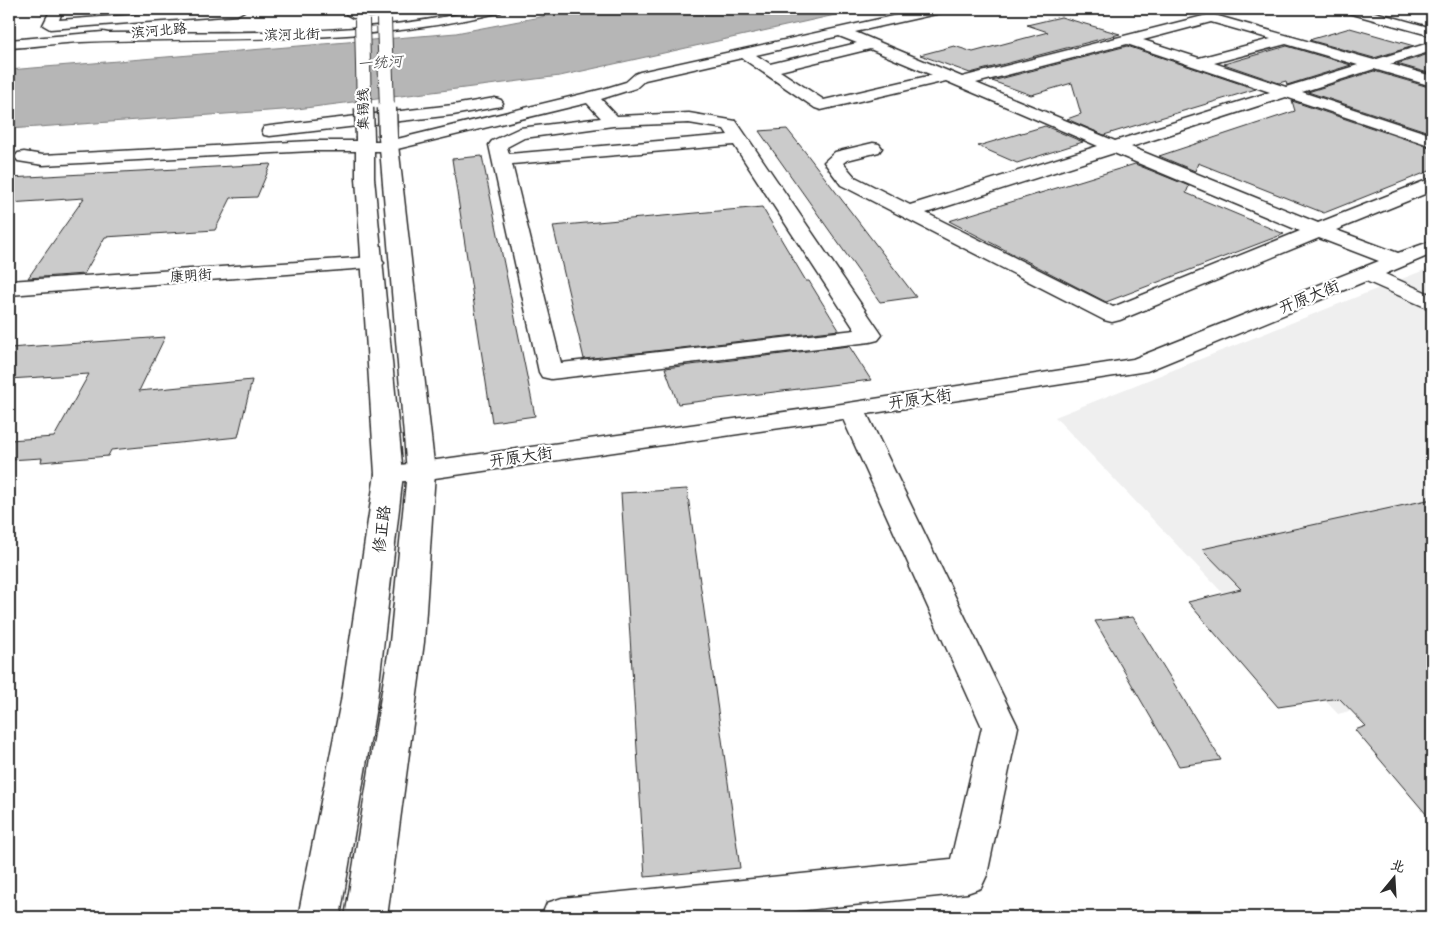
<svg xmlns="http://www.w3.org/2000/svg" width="1441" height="926" font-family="'Architects Daughter','LXGW WenKai TC',sans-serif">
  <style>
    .built { fill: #efefef }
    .water { fill: #b6b6b6; stroke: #7e7e7e }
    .building { fill: #cbcbcb; stroke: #2b2b2b }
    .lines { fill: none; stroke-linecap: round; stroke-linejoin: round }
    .minor-casing { stroke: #2b2b2b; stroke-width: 3 }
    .highway-casing { stroke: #2b2b2b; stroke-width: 3 }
    .minor { fill: #fff; fill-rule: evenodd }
    .highway { fill: #fff; fill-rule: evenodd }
    .highway-bridge-far1-casing { stroke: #2b2b2b; stroke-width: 16; stroke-linecap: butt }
    .highway-bridge-casing { stroke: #2b2b2b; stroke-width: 21; stroke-linecap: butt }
    .highway-bridge-far1 { stroke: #fff; stroke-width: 14 }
    .highway-bridge { stroke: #fff; stroke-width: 18 }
    .labels { text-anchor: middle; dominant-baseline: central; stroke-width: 4.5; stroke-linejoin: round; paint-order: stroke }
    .far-street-label { font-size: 14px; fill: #2b2b2b; stroke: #fff }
    .far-water-label { font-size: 15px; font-style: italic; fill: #5c5c5c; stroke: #fff }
    .street-label { font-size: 16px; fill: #2b2b2b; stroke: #fff }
  </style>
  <rect width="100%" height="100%" fill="#fff"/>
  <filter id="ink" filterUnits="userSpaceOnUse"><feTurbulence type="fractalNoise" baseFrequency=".02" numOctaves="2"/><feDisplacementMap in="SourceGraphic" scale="10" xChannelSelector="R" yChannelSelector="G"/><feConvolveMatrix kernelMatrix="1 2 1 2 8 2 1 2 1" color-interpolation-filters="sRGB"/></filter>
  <g filter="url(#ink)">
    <!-- built -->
    <path class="built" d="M1432 267V689L1338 714 1055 417Z"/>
    <!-- water -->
    <path class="water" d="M582 9H862L560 76 297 109 9 129V70L456 33Z"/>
    <!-- building -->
    <path class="building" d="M1061 17 1120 34 970 73 920 55 954 46 973 52 1048 32 1027 25Z
      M1350 28 1414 46 1374 58 1309 40Z
      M1127 46 1256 89 1104 135 1067 119 1081 114 1072 83 1031 95 992 81Z
      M1287 46 1351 65 1287 85 1286 81 1279 83 1224 64Z
      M1432 53V74L1397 64Z
      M1374 71 1432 88V133L1308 92Z
      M1292 101 1432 148V170L1324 213 1198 163 1195 171 1159 156 1295 111Z
      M1045 126 1083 142 1017 163 978 146Z
      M787 129 806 153 916 297 880 302 759 131Z
      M482 156 535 416 492 422 452 159Z
      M271 164 257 197 231 198 215 230 105 237 84 274 28 278 84 198 9 203V178Z
      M1135 164 1189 186 1186 193 1284 234 1106 302 949 221Z
      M762 207 806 281H809L839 330 584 359 553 226Z
      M165 337 139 391 252 380 238 437 111 450 108 456 41 462 42 458 9 460V440L54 437 89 374 9 379V348Z
      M849 346 871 380 678 404 665 368Z
      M687 489 740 868 645 877 621 493Z
      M1432 499V821L1355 730 1366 726 1339 698 1278 707 1188 602 1241 589 1202 549Z
      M1133 617 1221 760 1179 766 1095 621Z"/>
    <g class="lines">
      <defs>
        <path id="minor" d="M51 9H63L59 20 214 9H242L244 11 237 15 50 29 43 25Z
          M365 9H406L399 13 353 18 346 14 348 11Z
          M481 9H503L501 12C359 47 224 36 81 42 57 43 33 47 9 48V40L103 32 108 33C230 31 362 38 481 9Z
          M924 9H947L945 12 855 32 962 77 1211 14 1374 60 1432 42V51L1390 64 1432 76V86L1374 69 1302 92 1432 135V146L1286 97 1131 147 1318 223 1432 178V191L1336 230 1398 253 1432 241V254L1385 274 1432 295V310L1366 281 1147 371 867 414 1018 727 987 875 981 888 967 893 739 917H541L547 903 562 898 951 859 982 727 843 419 421 480 389 482 379 480 375 474 379 468 842 404 1133 359 1379 261 1319 238 1120 320 1112 322 1104 320 841 185 824 162 835 152 873 143 879 144 882 148 879 152 847 160 843 163 855 177 910 205 1098 146 946 81 821 110 815 108 742 58 645 80 636 88 601 99 617 116 689 113 736 121 882 335 878 340 870 342 551 379 542 377 539 372 489 145 492 141 520 128 601 118 587 103 389 151H312L43 165 18 161 15 157 18 153 24 152 43 155 312 141H389L603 89 626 82 635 74 640 72ZM1211 22 1271 39 1199 58 1143 40ZM839 36 857 43 770 64 756 55ZM1127 44 1270 92 1115 141 976 83ZM1286 44 1358 65 1286 87 1214 63ZM870 49 932 75 824 100 780 71ZM689 123 724 129 728 135 509 154 507 147 524 138 613 126ZM734 145 855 330 561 363 512 164ZM1114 153 1300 231 1113 307 926 213Z
          M1343 9H1364L1432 28V36L1345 12Z
          M495 98 501 100 503 103 501 106 453 115 270 136 264 135 262 131 264 127 270 126 453 105Z
          M373 257 380 259 384 263 380 267 9 295V281Z"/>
        <path id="highway" d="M388 131 394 132 397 136 435 472 424 642 387 917H345L390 642 407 472 379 136 382 132Z
          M365 133 371 134 374 138V178L403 474 377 701 340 917H298L341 701 375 474 356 178V138L359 134Z"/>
      </defs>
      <!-- minor casing -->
      <use href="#minor" class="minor-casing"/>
      <!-- highway casing -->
      <use href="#highway" class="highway-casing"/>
      <!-- minor -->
      <use href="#minor" class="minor"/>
      <!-- highway -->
      <use href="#highway" class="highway"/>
      <defs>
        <path id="highway-bridge-far1" d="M384 19 387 110
          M362 20 364 110"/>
        <path id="highway-bridge" d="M364 108 365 138
          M387 108 388 136"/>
      </defs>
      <!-- highway-bridge-far1 casing -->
      <use href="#highway-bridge-far1" class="highway-bridge-far1-casing"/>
      <!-- highway-bridge casing -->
      <use href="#highway-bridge" class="highway-bridge-casing"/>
      <!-- highway-bridge-far1 -->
      <use href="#highway-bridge-far1" class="highway-bridge-far1"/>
      <!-- highway-bridge -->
      <use href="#highway-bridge" class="highway-bridge"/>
    </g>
  </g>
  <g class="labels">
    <!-- far-street labels -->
    <g class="far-street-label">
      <text transform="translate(159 31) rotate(-5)">滨河北路</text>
      <text transform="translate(292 35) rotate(-1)">滨河北街</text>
      <text transform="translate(364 109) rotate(-91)">集锡线</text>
      <text transform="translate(191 276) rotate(-4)">康明街</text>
    </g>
    <!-- far-water labels -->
    <g class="far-water-label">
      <text transform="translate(380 63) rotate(-4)">一统河</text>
    </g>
    <!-- street labels -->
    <g class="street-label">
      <text transform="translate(1309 297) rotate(-22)">开原大街</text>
      <text transform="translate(920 399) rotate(-8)">开原大街</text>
      <text transform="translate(521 457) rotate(-8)">开原大街</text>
      <text transform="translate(382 529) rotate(-83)">修正路</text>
    </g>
  </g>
  <!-- margin -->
  <rect width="1441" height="926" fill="none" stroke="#fff" stroke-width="30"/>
  <rect x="15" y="15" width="1411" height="896" fill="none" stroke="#2b2b2b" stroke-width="2" filter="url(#ink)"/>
  <!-- north arrow -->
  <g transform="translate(1394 878) rotate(18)" stroke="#ffffff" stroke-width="4" paint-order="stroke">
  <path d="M0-4L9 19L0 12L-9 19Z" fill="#2b2b2b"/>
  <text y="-8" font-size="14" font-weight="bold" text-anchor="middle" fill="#2b2b2b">北</text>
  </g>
</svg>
